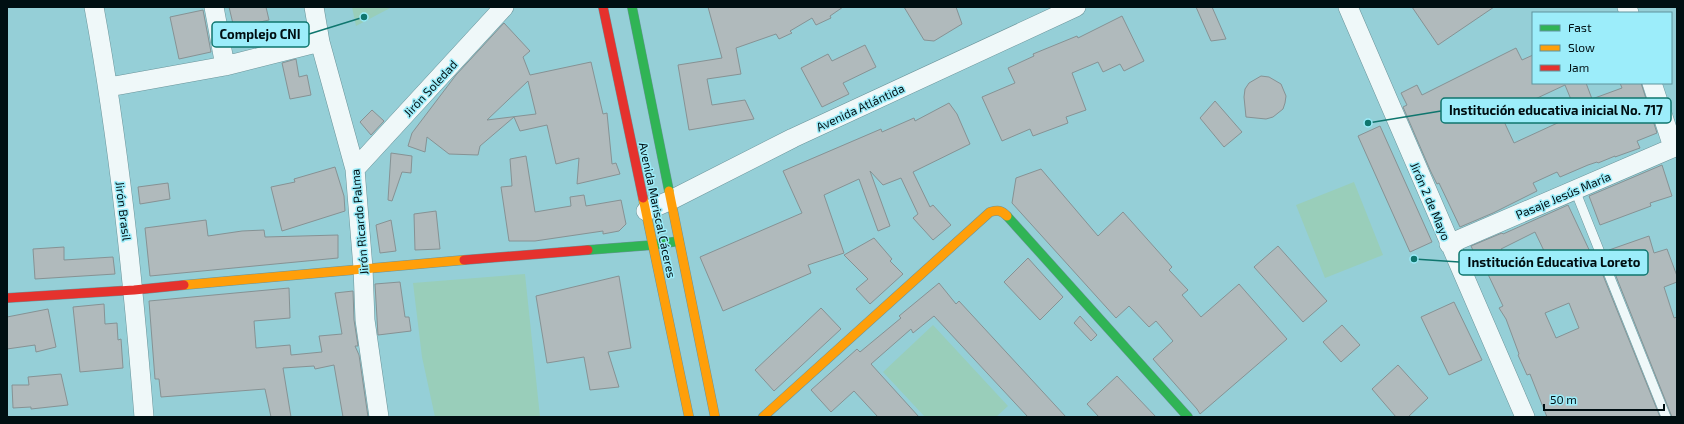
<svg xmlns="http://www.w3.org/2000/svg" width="1684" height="424" font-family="'Exo 2',sans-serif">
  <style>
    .green { fill: #99ceba }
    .building { fill: #b0babc; stroke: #869294; fill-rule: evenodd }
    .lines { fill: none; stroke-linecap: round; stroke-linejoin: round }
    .lane-casing { stroke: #6a949a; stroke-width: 10 }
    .street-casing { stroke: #6a949a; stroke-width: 20 }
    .fast-casing { stroke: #6a949a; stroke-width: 10 }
    .slow-casing { stroke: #6a949a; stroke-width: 10 }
    .jam-casing { stroke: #6a949a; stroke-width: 10 }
    .lane { stroke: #eff8f9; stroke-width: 9 }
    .street { stroke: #eff8f9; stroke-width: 19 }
    .fast { stroke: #30b455; stroke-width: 9 }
    .slow { stroke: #ff9f0a; stroke-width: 9 }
    .jam { stroke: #e5322d; stroke-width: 9 }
    .labels { text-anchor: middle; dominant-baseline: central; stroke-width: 3; stroke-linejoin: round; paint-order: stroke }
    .street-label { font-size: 12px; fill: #000f12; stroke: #9cedfa }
    .leader { fill: none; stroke: #0f766e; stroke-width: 1.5 }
    .callout-dot { fill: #0f766e; stroke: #9cedfa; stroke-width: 1.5 }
    .callout { fill: #9cedfa; stroke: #0f766e; stroke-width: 1.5 }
    .callout-label { font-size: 13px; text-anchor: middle; font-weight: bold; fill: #000f12 }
  </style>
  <rect width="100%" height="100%" fill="#95cfd7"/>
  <!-- green -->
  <path class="green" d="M352 7H392L356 26Z
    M1354 182 1383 255 1325 278 1296 205Z
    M525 274 540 417H435L422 357 413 283Z
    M933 325 1008 406 996 417H925L883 372Z"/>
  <!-- building -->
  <path class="building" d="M229 7H266L269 20 234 28Z
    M708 7H843L830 16 831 18 816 25 812 18 790 31 792 33 779 39 776 34 736 48 741 74 707 79 712 105 745 100 754 119 689 130 678 65 722 58Z
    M904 7H956L962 24 934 41 924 40Z
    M1196 7H1212L1226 39 1211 41Z
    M1412 7H1494L1438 45Z
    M203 10 211 52 179 59 170 17Z
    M1122 16 1144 61 1124 71 1120 64 1103 72 1098 62 1072 73 1086 110 1066 117 1068 123 1033 136 1030 129 1002 141 982 97 1015 83 1008 68 1034 56 1033 54 1077 36 1078 38Z
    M504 23 530 51 523 57 530 75 591 62 603 114 607 113 612 164 616 163 620 174 577 184 579 158 556 164 547 125 520 131 514 117 480 146 478 155 449 154 427 137 425 152 408 146 412 133 456 75ZM528 81 536 114 487 120Z
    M865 45 876 67 843 83 849 94 822 107 801 68 828 54 832 61Z
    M1516 48 1522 60 1533 55V83H1586L1592 99 1622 88 1620 83H1641L1657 133 1637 141 1640 148 1615 157V156L1598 163 1597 162 1588 165 1560 177 1557 172 1533 183 1537 191 1493 213 1460 227 1439 183 1437 184 1431 172 1403 107 1407 105 1401 93 1417 85 1422 95ZM1565 85 1577 114 1514 143 1501 115Z
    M296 59 299 77 307 75 311 95 290 99 282 63Z
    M1261 76 1269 77 1281 84 1286 96 1285 103 1283 109 1273 117 1266 119 1246 117 1244 97 1245 89 1249 83Z
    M1215 101 1242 132 1224 147 1200 118Z
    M949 103 957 114 970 144 913 172 930 207 933 205 951 225 933 240 913 218 918 214 901 178 883 185 870 171 890 226 878 231 859 179 824 195 844 253 808 265 811 273 723 311 700 257 802 213 783 171 881 129 882 132 914 118 915 121Z
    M372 110 384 121 371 135 360 122Z
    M1380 126 1432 242 1410 252 1358 136Z
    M391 153 412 156 411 173 402 172 392 201 388 200Z
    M526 156 535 212 571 206 570 197 584 195 586 206 621 200 626 224 619 231 603 234V231L535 241H509L501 187 512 186 510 159Z
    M1662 165 1672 196 1650 203 1651 206 1600 225 1589 196Z
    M335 167 344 196 345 211 282 231 271 187 295 182 294 179Z
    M1041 169 1098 236 1123 212 1172 267 1169 270 1188 290 1182 295 1201 317 1239 284 1287 339 1200 414 1197 409 1153 359 1173 341 1156 321 1149 327 1129 306 1116 318 1012 203 1016 178Z
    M168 183 170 199 140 204 138 187Z
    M1568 205 1592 256 1594 255 1596 258 1660 417H1547L1530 374 1527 375 1518 355 1519 354 1506 319 1499 308 1503 306 1486 270 1483 272 1471 246 1502 233 1503 234ZM1535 232 1546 255 1511 271 1501 249ZM1569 303 1579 328 1556 338 1545 313Z
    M436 211 440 249 415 250 414 214Z
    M206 220 208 236 242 231 264 230 265 237 338 235V258L150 276 145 228Z
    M391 220 396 251 380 253 376 225Z
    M1649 236 1654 253 1667 249 1677 276V282L1664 287 1674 318 1677 317V417H1672L1610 261 1612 260 1609 250Z
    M874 238 892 259 890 261 903 274 870 304 856 289 868 279 844 255Z
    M1278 246 1327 301 1303 322 1254 267Z
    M64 247V260L113 257 115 274 35 279 33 249Z
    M1028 258 1063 297 1040 320 1004 282Z
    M619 276 631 348 608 352 619 387 590 390 584 357 547 363 536 296Z
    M400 282 405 317H409L411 331 378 335 375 284Z
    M939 283 956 304 959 301 1066 417H1028L934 316 913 333 911 329 871 364 919 417H878L854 391 831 412 811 390 857 349 860 352 901 318 899 316Z
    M289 288 290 318 254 321 256 348 290 345 291 355 322 352 319 336 342 334 335 293 353 291 354 320 358 346H355L359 355 368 417H343L334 365 315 369 314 366 283 368 291 417H271L265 389 161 397 159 379H155L149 301Z
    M1454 302 1482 360 1449 375 1421 317Z
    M104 304 105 324 117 323 118 340 121 339 123 368 80 372 73 307Z
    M821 308 841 329 774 391 755 370Z
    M48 309 56 347 36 352 35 345 7 349V317Z
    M1080 316 1097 335 1091 341 1074 323Z
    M1342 325 1360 345 1341 362 1323 342Z
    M1398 365 1428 398 1408 417H1396L1372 389Z
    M61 374 68 405 31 409V407L13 408 12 385H29L28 377Z
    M1117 376 1156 417H1099L1087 404Z"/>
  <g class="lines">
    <defs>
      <path id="lane" d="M1575 190 1666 417"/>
      <path id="street" d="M94 7C119 143 133 280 144 417
        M214 7 225 66
        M314 7 320 42 355 169 363 268 365 320 379 417
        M1348 7 1525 417
        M1627 7 1629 13
        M1652 83 1673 147
        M109 87 225 66 320 42
        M355 169 504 7
        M646 211 671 200 793 138 1076 7
        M1449 244 1677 146"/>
      <path id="fast" d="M632 7 669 191
        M1007 216 1188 417
        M588 250 653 245 679 241"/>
      <path id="slow" d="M669 191 715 417
        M643 198 689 417
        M184 285 464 260
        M763 417 990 212C998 210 1001 210 1007 216"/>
      <path id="jam" d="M603 7 643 198
        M464 260 588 250
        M7 298 134 290 184 285"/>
    </defs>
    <!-- lane casing -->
    <use href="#lane" class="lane-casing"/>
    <!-- street casing -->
    <use href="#street" class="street-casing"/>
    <!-- fast casing -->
    <use href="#fast" class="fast-casing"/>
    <!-- slow casing -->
    <use href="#slow" class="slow-casing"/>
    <!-- jam casing -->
    <use href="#jam" class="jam-casing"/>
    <!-- lane -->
    <use href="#lane" class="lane"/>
    <!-- street -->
    <use href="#street" class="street"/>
    <!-- fast -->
    <use href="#fast" class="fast"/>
    <!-- slow -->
    <use href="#slow" class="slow"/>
    <!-- jam -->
    <use href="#jam" class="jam"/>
  </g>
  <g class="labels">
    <!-- street labels -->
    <g class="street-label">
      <text transform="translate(430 88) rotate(-47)">Jirón Soledad</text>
      <text transform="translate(860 107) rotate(-25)">Avenida Atlántida</text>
      <text transform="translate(1563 195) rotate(-23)">Pasaje Jesús María</text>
      <text transform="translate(1431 201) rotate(67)">Jirón 2 de Mayo</text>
      <text transform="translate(658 210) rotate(78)">Avenida Mariscal Cáceres</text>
      <text transform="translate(124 211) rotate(83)">Jirón Brasil</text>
      <text transform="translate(359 222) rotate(-95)">Jirón Ricardo Palma</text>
    </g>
  </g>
  <!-- callouts -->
  <path class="leader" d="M364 17L309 34M1368 123L1441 111M1414 259L1459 262"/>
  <g class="callout-dot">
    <circle cx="364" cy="17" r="4"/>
    <circle cx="1368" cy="123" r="4"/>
    <circle cx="1414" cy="259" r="4"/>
  </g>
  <g class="callout">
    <rect x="212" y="22" width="97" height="25" rx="4"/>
    <rect x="1441" y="98" width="230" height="25" rx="4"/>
    <rect x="1459" y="250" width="189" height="25" rx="4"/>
  </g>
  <g class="callout-label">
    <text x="260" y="39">Complejo CNI</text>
    <text x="1556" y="115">Institución educativa inicial No. 717</text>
    <text x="1554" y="267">Institución Educativa Loreto</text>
  </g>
  <!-- border -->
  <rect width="1684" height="424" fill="none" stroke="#000f12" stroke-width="16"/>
  <!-- legend -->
  <rect x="1532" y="12" width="140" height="72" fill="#9cedfa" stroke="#5e949d"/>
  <rect x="1540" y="25" width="20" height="6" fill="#30b455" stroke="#5e949d"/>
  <text x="1568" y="32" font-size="12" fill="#000f12">Fast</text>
  <rect x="1540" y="45" width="20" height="6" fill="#ff9f0a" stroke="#5e949d"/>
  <text x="1568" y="52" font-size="12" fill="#000f12">Slow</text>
  <rect x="1540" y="65" width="20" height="6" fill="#e5322d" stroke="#5e949d"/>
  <text x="1568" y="72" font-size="12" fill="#000f12">Jam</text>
  <!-- scale -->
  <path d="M1544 404v6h120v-6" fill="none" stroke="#000f12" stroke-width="2"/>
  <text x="1550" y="404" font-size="12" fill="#000f12" stroke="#9cedfa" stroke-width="3" paint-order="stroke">50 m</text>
</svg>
